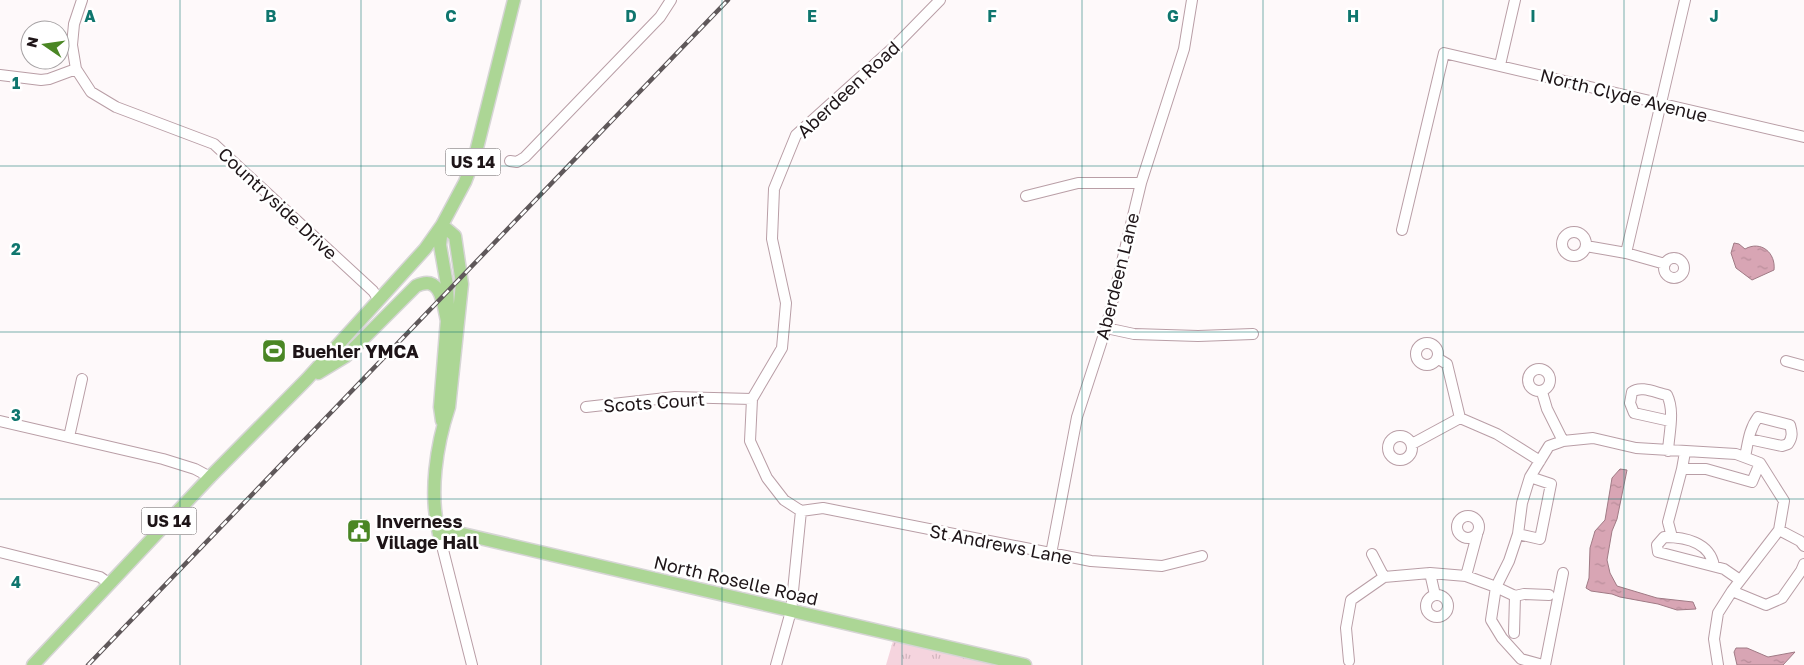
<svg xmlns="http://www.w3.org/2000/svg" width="1804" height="665" font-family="'Golos Text',sans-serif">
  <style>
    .grass { fill: url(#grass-tufts) }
    .water { fill: url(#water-ripples); stroke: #a07a85 }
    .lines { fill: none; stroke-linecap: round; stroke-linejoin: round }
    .minor-casing { stroke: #b99ea6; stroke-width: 12 }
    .major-casing { stroke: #d6d5d5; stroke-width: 15 }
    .minor { stroke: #fff; stroke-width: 10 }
    .major { stroke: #acd695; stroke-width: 12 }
    .rail-casing { stroke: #5f585a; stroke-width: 4.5 }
    .rail { stroke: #fff; stroke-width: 2.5; stroke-dasharray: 8; stroke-linecap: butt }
    .grid { fill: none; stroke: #0f766e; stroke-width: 1; stroke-opacity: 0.55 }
    .labels { text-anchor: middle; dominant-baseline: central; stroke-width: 5; stroke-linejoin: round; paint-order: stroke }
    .shield { fill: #fff; stroke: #625b5d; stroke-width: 1 }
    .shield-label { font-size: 16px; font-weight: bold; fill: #1e1518 }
    .street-label { font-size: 18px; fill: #1e1518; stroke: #fff }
    .poi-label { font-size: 18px; font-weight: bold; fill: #1e1518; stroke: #fff; text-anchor: start }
    .grid-label { font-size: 16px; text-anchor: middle; font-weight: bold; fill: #0f766e; stroke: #fff; stroke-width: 5; stroke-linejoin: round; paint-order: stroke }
  </style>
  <defs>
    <pattern id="grass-tufts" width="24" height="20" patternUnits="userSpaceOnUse" patternTransform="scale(1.25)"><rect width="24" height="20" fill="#f5d4de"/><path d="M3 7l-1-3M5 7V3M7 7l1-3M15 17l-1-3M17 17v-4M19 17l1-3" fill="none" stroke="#d2b5be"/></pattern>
    <pattern id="water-ripples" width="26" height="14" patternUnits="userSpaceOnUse" patternTransform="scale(1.25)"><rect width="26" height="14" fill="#d8a5b4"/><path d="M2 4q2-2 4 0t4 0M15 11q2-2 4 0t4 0" fill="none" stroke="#b98d9a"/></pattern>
  </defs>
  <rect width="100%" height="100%" fill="#fef9fa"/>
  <!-- grass -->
  <path class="grass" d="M893 641 997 665H886Z"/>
  <!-- water -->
  <path class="water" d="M1734 243 1739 244 1745 249C1761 240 1776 253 1774 270L1752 280 1736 268 1731 253Z
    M1620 469 1627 470 1617 519 1612 531 1607 560 1610 573 1617 586 1657 598 1693 602 1696 609 1677 610 1658 604 1620 597 1612 594 1591 591 1586 588 1589 578 1590 548 1595 531 1605 520 1612 478Z
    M1736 648H1747L1768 657 1795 652 1783 665H1737L1734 652Z"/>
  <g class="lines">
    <defs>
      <path id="minor" d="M82 0 74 24 72 45 76 69 91 92 116 107 214 144 373 291 379 300
        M1500 65 1515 0
        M0 75 41 80 49 79 76 69
        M510 161 517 162 525 157 660 17 671 0
        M1026 196 1078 183H1141
        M1402 230 1444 53 1804 137
        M1562 244a12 12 0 1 1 24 0a12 12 0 1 1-24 0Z
        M1586 246 1626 253 1665 264
        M1626 253 1685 0
        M1664 268a10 10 0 1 1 20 0a10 10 0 1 1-20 0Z
        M1106 328 1134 334 1198 336 1253 334
        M1416 354a11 11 0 1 1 22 0a11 11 0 1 1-22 0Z
        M1437 358 1447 364 1460 418
        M1786 361 1804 366
        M1528 380a11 11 0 1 1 22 0a11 11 0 1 1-22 0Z
        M1542 392 1547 409 1563 441
        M586 407 675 397 752 399
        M1460 418 1497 434 1540 461
        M0 421 163 459 195 469 210 477
        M1388 448a12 12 0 1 1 24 0a12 12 0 1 1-24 0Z
        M69 437 82 379
        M1412 444 1460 418
        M1668 451C1669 433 1675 411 1667 395 1656 393 1641 385 1632 392L1630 403 1634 413 1670 421
        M1685 452 1682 469H1706L1752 482 1760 463
        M1745 457C1748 443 1749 429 1758 417L1790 425C1792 432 1793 437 1788 444L1782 446 1749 439
        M801 511 823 508 1091 561 1162 566 1202 556
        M1457 527a11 11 0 1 1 22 0a11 11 0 1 1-22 0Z
        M1779 530 1800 541 1804 546
        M439 534 472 665
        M1518 534 1540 539 1551 484 1530 477
        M1672 537 1668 522 1682 469
        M0 552 100 577 110 584
        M1051 554 1077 417 1106 328 1141 183 1184 49 1192 0
        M1372 554 1384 577
        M1714 566C1710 542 1684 537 1664 537L1657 545 1658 552 1724 569 1740 580
        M1430 573 1435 595
        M1466 576 1477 535
        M1732 591 1766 605 1782 598 1801 571 1804 564
        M1426 606a11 11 0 1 1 22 0a11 11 0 1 1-22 0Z
        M1515 596 1524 594 1549 595
        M1349 661 1346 628 1351 600 1384 577 1430 573 1466 576 1496 587 1515 596 1514 633
        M776 665 791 611 801 511 784 500 767 478 750 441 752 399 782 348 786 303 772 239 774 189 796 135 895 46 940 0
        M1543 665 1521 659 1502 638 1491 620 1496 587 1509 561 1518 534 1522 503 1530 477 1549 446 1563 441 1593 438 1636 448 1736 454 1760 463 1784 501 1779 530 1732 591 1718 613 1714 639 1718 665
        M1545 665 1563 573"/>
      <path id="major" d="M442 225 455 236 462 284 449 407C436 446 429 494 439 534L454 532 1025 665
        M442 227 440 245 447 285 448 307 440 407 442 421
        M318 373 346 356 416 286C441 274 443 303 447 321
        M33 665 210 477 307 379 425 249 442 225 465 182 475 156 514 0"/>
    </defs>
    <!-- minor casing -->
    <use href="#minor" class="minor-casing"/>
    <!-- major casing -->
    <use href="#major" class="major-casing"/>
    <!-- minor -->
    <use href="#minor" class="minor"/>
    <!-- major -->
    <use href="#major" class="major"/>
    <defs>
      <path id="rail" d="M88 665 728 0"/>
    </defs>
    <!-- rail casing -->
    <use href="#rail" class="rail-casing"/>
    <!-- rail -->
    <use href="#rail" class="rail"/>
  </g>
  <!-- grid -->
  <path class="grid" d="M180 0V665M361 0V665M541 0V665M722 0V665M902 0V665M1082 0V665M1263 0V665M1443 0V665M1624 0V665M0 166H1804M0 332H1804M0 499H1804"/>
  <!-- icons -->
  <defs>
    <symbol id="stadium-square" viewBox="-11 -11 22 22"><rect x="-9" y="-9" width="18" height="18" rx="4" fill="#4a8624" stroke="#fff"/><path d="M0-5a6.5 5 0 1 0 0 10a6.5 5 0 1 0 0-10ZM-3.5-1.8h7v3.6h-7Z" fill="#fff"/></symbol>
    <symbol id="civic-square" viewBox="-11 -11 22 22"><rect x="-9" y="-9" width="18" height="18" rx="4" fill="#4a8624" stroke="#fff"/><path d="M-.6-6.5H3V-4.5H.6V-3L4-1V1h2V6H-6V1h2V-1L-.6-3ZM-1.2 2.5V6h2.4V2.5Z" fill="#fff"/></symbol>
  </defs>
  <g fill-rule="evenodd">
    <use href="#stadium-square" x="260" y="337" width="28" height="28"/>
    <use href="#civic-square" x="345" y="517" width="28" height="28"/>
  </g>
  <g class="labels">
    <!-- shield labels -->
    <g class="shield">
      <rect x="445.5" y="148.5" width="55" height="27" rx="4"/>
      <rect x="141.5" y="507.5" width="55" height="27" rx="4"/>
    </g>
    <g class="shield-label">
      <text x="473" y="162">US 14</text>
      <text x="169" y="521">US 14</text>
    </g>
    <!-- street labels -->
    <g class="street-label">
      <text transform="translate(848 89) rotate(-43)">Aberdeen Road</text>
      <text transform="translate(1624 95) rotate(14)">North Clyde Avenue</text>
      <text transform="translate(278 203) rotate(43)">Countryside Drive</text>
      <text transform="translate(1117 276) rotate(-76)">Aberdeen Lane</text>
      <text transform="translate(654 402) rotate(-4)">Scots Court</text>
      <text transform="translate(1001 544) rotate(11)">St Andrews Lane</text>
      <text transform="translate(736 580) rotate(13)">North Roselle Road</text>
    </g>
    <!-- poi labels -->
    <g class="poi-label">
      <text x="292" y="351">Buehler YMCA</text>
      <text x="376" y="521">Inverness<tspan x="376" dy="21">Village Hall</tspan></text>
    </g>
  </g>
  <g class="grid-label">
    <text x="90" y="22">A</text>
    <text x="271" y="22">B</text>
    <text x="451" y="22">C</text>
    <text x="631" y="22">D</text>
    <text x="812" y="22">E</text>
    <text x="992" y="22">F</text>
    <text x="1173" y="22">G</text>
    <text x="1353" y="22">H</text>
    <text x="1533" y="22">I</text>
    <text x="1714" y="22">J</text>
    <text x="16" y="89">1</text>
    <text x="16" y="255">2</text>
    <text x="16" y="421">3</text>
    <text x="16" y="588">4</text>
  </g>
  <!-- north arrow -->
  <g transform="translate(45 45) rotate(283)"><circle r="24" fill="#ffffff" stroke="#a5a1a3"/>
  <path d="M0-4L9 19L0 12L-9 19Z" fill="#4a8624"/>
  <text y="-8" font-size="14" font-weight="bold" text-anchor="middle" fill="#1e1518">N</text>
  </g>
</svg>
